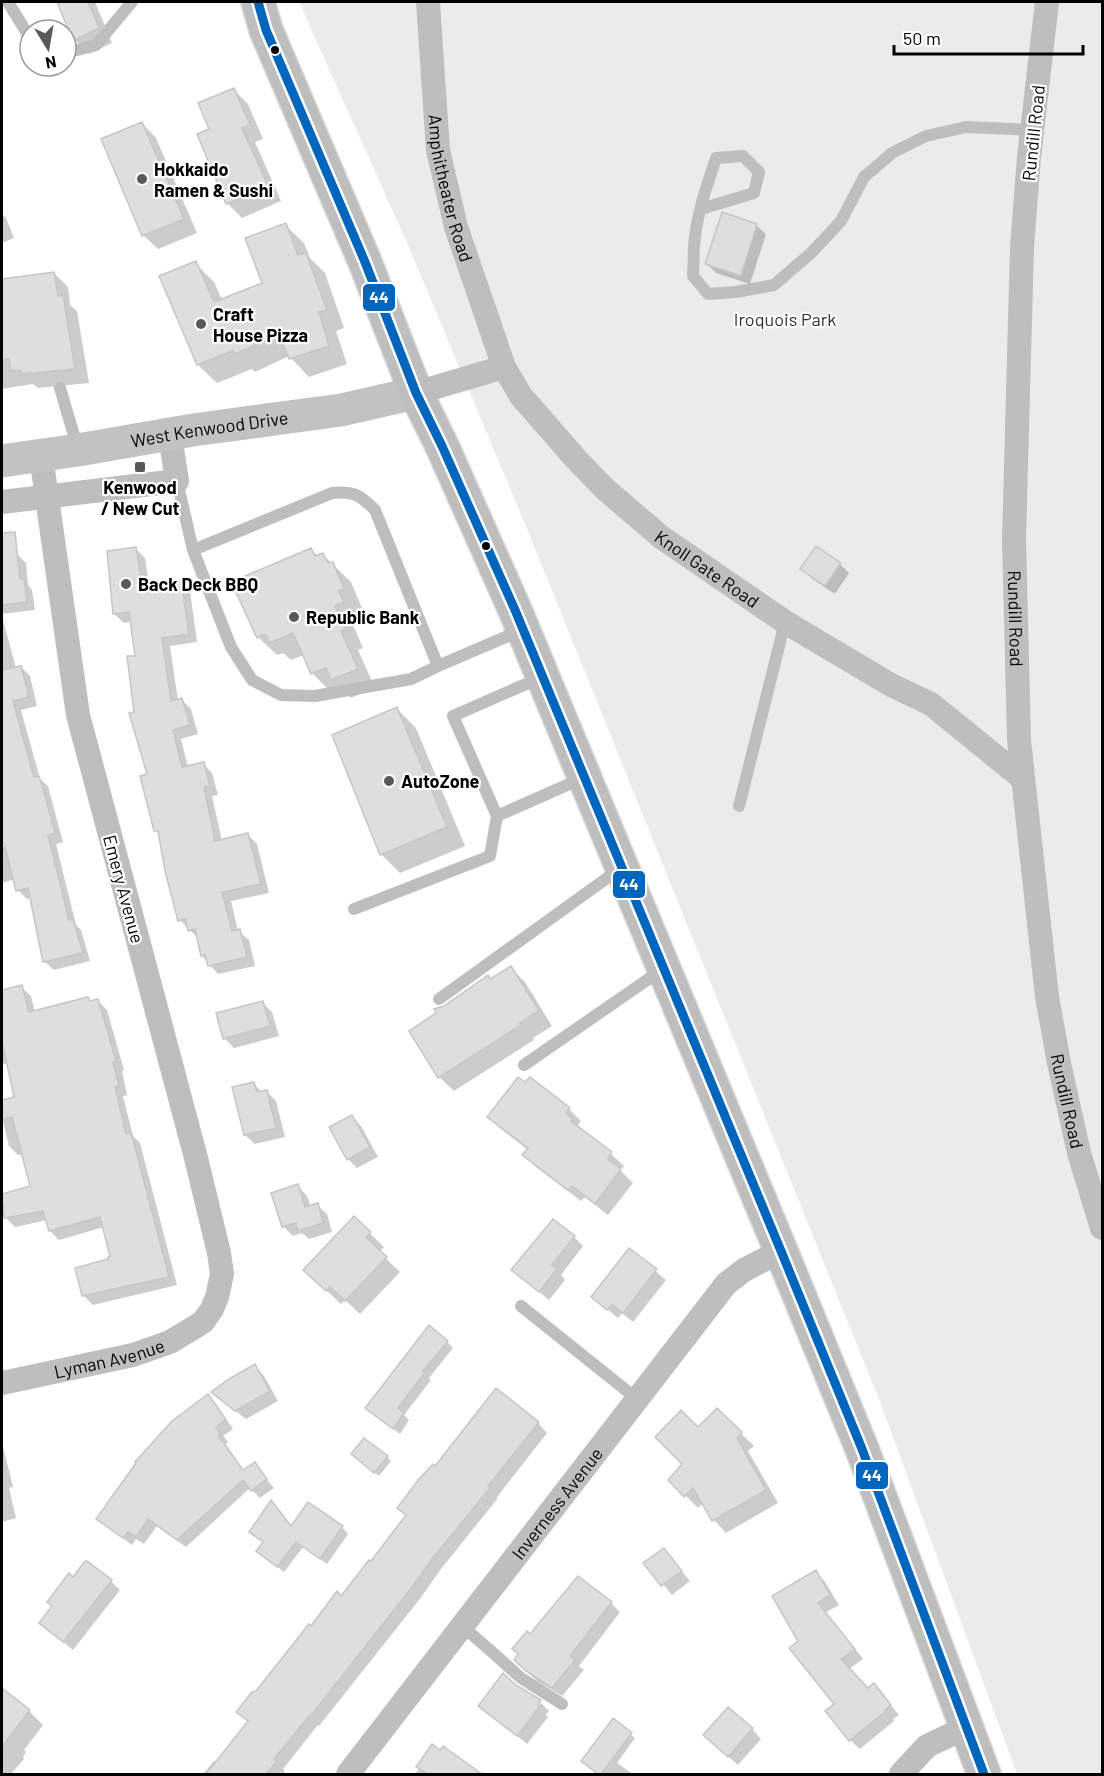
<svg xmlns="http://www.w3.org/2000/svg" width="1104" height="1776" font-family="Barlow,sans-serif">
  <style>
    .green { fill: #ebebeb }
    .shadow { fill: #0003 }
    .building { fill: #dedede; stroke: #c6c6c6; stroke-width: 1.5 }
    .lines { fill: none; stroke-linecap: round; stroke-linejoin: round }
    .primary-casing { stroke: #dbdbdb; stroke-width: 36 }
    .lane { stroke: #bebebe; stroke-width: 12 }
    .street { stroke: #bebebe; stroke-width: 24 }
    .secondary { stroke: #c2c2c2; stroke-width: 33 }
    .primary { stroke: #bebebe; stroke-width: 33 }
    .bus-1-casing { stroke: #fff; stroke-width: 14 }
    .bus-1 { stroke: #0065bd; stroke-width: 9 }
    .bus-dot { fill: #000; stroke: #fff; stroke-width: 2 }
    .poi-dot { fill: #595959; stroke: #fff; stroke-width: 2 }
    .labels { text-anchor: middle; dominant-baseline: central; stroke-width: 4.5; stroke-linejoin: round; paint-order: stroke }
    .street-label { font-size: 18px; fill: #000; stroke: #fff }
    .poi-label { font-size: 18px; font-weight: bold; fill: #000; stroke: #fff; text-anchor: start }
    .park-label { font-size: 18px; fill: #313131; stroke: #fff }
    .line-badge { stroke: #fff; stroke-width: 2 }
    .badge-label { font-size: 16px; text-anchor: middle; font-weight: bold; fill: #fff }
  </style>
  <rect width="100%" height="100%" fill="#fff"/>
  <!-- green -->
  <path class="green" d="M299 2H1102V1774H1017L879 1399 528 531 408 245Z"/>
  <!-- shadow -->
  <path class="shadow" d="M59 2H95L112 43 89 54 75 40Z
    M234 90 248 104 263 139 255 142 281 201 242 218 227 203 211 130Z
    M142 123 156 138 197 233 158 249 143 235Z
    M2 213 6 218 14 238 2 243Z
    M285 225 304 243 310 258 325 273 344 328 336 331 347 364 309 377 289 356 255 372 252 369 217 383 198 365 161 277 195 263 214 282 222 300 263 284Z
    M756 225 766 234 750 284 716 273 707 264Z
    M54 273 68 287 70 305 77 311 89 383 38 388 33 384 2 389V280Z
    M136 549 145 558 149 585 180 581 190 591 197 642 170 646 178 701 182 700 191 709 198 734 181 739 188 767 203 764 212 773 218 795 212 796 222 841 248 835 257 844 269 893 231 901 238 931 249 940 255 966 218 974 202 956 199 939 180 920 160 835 156 830 148 775 136 713 137 657 132 621 124 623 114 614Z
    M311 550 318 556 322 554 351 582 362 608 356 609 361 621 353 625 363 648 358 650 375 688 351 698 341 688 331 692 312 673 304 655 291 660 283 653 277 655 258 637Z
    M17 554 26 563 28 585 32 590 35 610 2 614V557Z
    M840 564 849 573 835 594 811 578 802 569Z
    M2 616 16 668 21 667 30 676 37 706 21 710 40 779 48 786 57 820 63 842 56 844 76 925 81 930 90 961 54 970 45 962 32 898 27 899 18 890 15 879 2 883Z
    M397 709 416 728 465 846 400 873 381 854Z
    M510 968 525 982 552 1026 533 1038 534 1040 454 1091 439 1077 491 980Z
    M21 987 31 996 35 1012 88 998 92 1002 98 1001 107 1010 124 1070 122 1071 127 1095 123 1096 133 1136 140 1143 177 1285 93 1305 84 1296 112 1257 104 1227 59 1240 50 1231 47 1220 15 1227 5 1217 2 1195 32 1187 23 1154 18 1155 9 1146 2 1117V1102L15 1098 8 1063 2 1064V992Z
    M263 1003 272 1012 279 1036 234 1048 224 1038Z
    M253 1083 263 1093 267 1092 276 1101 285 1137 255 1144 245 1135Z
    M569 1109 581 1121 578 1125 584 1133 611 1154 624 1166 620 1170 633 1183 608 1215 585 1197 581 1201 536 1167 524 1155 528 1150 501 1129 489 1117Z
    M352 1117 361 1126 378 1157 357 1168 348 1159Z
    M298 1186 307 1196 311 1207 317 1205 327 1214 332 1232 309 1239 302 1233 293 1236 283 1226Z
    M354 1218 384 1247 379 1252 400 1272 360 1314 345 1300 341 1304 305 1270Z
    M574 1237 583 1246 561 1275 565 1280 549 1300 513 1270Z
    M630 1250 666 1280 633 1322 622 1313 618 1318 593 1297Z
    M447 1342 453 1348 429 1378 431 1380 404 1415 409 1420 400 1434 367 1408Z
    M255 1366 264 1376 278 1401 246 1419 223 1401Z
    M208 1396 216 1404 233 1429 223 1436 228 1442 225 1444 244 1471 254 1464 274 1488 260 1498 250 1488 186 1547 157 1526 144 1544 136 1539 132 1545 98 1519Z
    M717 1410 754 1446 748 1451 778 1503 726 1533 714 1520 703 1503 698 1508 670 1480 684 1464 698 1429Z
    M538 1423 547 1433 497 1497 498 1498 441 1569 419 1600 319 1726 318 1725 283 1769 285 1771 283 1774H203L214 1761 217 1763 249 1723 238 1712 371 1563 407 1516 399 1508 435 1468Z
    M2 1442 13 1487 9 1488 16 1518 2 1522Z
    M387 1457 391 1461 379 1476 357 1458Z
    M271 1502 292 1527H342L348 1534 327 1564 303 1547 284 1572 265 1557 264 1543 251 1532Z
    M664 1550 690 1581 672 1595 646 1563Z
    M816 1572 825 1582 839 1605 826 1612 863 1659 849 1669 868 1690 874 1685 899 1715 893 1719 894 1721 860 1749 850 1740 836 1705 800 1641Z
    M74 1579 111 1581 120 1590 73 1650 41 1623Z
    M611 1603 620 1612 579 1666 584 1670 562 1696 537 1681 525 1669 530 1636Z
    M516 1686 538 1701 534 1711 541 1703 549 1711 546 1714 548 1717 527 1744 480 1706Z
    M2 1690 29 1711 43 1725 24 1750 26 1752 23 1757 24 1759 11 1774H2Z
    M613 1721 635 1738 617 1763 633 1774H599L587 1765Z
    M752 1729 761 1739 738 1765 715 1745Z
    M443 1748 479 1774H414Z"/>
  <!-- building -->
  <path class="building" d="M57 2H88L99 28 73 41Z
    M234 88 250 125 242 128 268 186 226 204 197 134 209 129 198 103Z
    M142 122 184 219 142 236 101 139Z
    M722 212 757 224 741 276 705 264Z
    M286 223 298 255 306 253 327 310 319 312 329 346 289 359 279 334 235 354 233 351 197 365 159 276 196 261 214 302 262 283 245 238Z
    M54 272 58 296 63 295 75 369 22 374 21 370 11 371 9 359 2 360V279Z
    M15 532 20 579H24L27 602 2 605V533Z
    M816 546 841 563 825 586 800 569Z
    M136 547 142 585 181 580 189 634 162 638 171 701 182 698 190 725 173 730 182 767 204 762 210 786 204 787 215 841 248 833 261 884 222 892 232 931 240 929 247 957 208 966 205 955 201 956 195 929 188 931 185 919 178 921 165 871 158 831H154L140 776 147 774 129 713 134 712 127 656H135L129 612 113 614 107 551Z
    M311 548 315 556 323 553 328 563 333 562 344 589 338 591 344 602 335 606 345 629 341 631 358 669 331 680 326 668 311 674 293 633 270 643 265 634 257 638 231 582Z
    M21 666 29 697 13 701 34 777 39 776 49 810 55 833 48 835 69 920 73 919 83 953 43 962 28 888 16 891 5 847 2 848V670Z
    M397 707 447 827 380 855 332 735Z
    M511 966 539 1011 520 1023 521 1025 438 1078 409 1031 436 1013 434 1009 444 1006 488 975 490 979Z
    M22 985 29 1012 88 997 90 1001 98 999 116 1061 113 1062 119 1086 115 1087 126 1134 131 1132 169 1277 82 1296 75 1268 108 1259V1257L110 1256 100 1217 49 1231 43 1211 4 1218 2 1194 30 1186 12 1117 2 1120V1100L14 1097 2 1041V990Z
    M263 1001 270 1026 223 1039 216 1013Z
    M518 1077 525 1082 530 1077 570 1108 566 1113 573 1119 571 1121 612 1152 608 1159 621 1169 595 1204 572 1186 568 1190 522 1155 528 1148 487 1117Z
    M254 1082 257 1092 267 1090 276 1128 244 1135 232 1087Z
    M352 1115 370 1147 347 1160 329 1127Z
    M298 1184 305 1207 318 1203 323 1223 298 1231 296 1223 282 1227 271 1193Z
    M354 1216 371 1232 366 1237 387 1257 345 1301 330 1287 326 1291 303 1270Z
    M553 1219 575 1236 552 1265 557 1269 539 1292 511 1270Z
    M629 1248 657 1269 623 1313 612 1305 607 1310 591 1297Z
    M429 1325 448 1341 423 1371 425 1372 398 1408 404 1413 393 1429 365 1408Z
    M255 1364 270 1391 235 1411 211 1392 229 1379Z
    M496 1388 539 1422 488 1486 490 1488 432 1559 409 1591 309 1718 308 1717 274 1759 277 1761 266 1774H206L248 1721 236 1712 252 1692 256 1691 309 1624 311 1626 337 1591 341 1596 369 1560 371 1561 406 1515 397 1508 419 1479 433 1464 435 1466Z
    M208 1394 226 1420 216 1427 220 1434 218 1435 243 1470 255 1462 267 1479 251 1491 243 1480 177 1540 148 1519 136 1537 128 1532 123 1538 96 1519 136 1463 135 1462 172 1421Z
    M717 1408 742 1432 737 1438 766 1490 712 1521 693 1488 684 1497 668 1480 682 1464 655 1437 681 1410 698 1427Z
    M364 1438 388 1456 374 1473 351 1454Z
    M271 1500 291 1526 308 1502 343 1526 320 1559 296 1542 277 1567 256 1551 263 1542 249 1532Z
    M664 1548 682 1571 661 1586 643 1563Z
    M85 1561H87L112 1580 63 1642 39 1623 52 1606 47 1602 69 1573 73 1577Z
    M816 1570 830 1595 818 1603 855 1649 841 1659 868 1688 874 1683 891 1705 885 1710 886 1711 849 1741 825 1711 834 1704 789 1648 798 1641 772 1596Z
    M578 1576 612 1602 570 1656 575 1660 552 1688 526 1671 514 1660 518 1654 512 1649 527 1631 530 1634Z
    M503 1673 516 1685 541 1700 538 1704 540 1706 517 1736 478 1706Z
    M2 1688 30 1710 2 1747Z
    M728 1707 753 1728 728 1757 703 1735Z
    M613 1718 632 1733 601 1774H598L581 1761Z
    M432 1744 440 1750 443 1746 482 1774H428L416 1767Z"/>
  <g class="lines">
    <defs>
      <path id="primary" d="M258 2 266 30 365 262 416 393 442 446 515 610 781 1251 862 1449 984 1774"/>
    </defs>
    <!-- primary casing -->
    <use href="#primary" class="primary-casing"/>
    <!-- lane -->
    <path class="lane" d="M8 2 30 38
      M66 53 96 45 132 2
      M701 209 754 193 759 172 743 156 716 158C708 183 698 210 695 237 693 250 694 263 693 276L708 294 736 292 774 285 811 253 841 221 864 177 892 153 926 136 966 127 1033 130
      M60 388 78 449
      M177 481 193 550 332 493C354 491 360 495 375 510L438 666 522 630
      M193 550 231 647 252 680 281 695 315 696 411 679 438 666
      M739 806 785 622
      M497 816 453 716 542 677
      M354 909 490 856 497 816 583 778
      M439 999 621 868
      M524 1065 663 969
      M521 1306 637 1399
      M462 1626 491 1651 521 1678 562 1704"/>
    <!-- street -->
    <g class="street">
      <path id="s1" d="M428 2 438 150 456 227 504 367 521 396 576 459 605 489 661 537 785 622 891 685 931 704 1022 778"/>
      <path id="s2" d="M1047 2 1029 157 1022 247 1014 539 1019 740 1047 997 1059 1063 1079 1153 1102 1228"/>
      <path d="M416 393 504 367"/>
      <path d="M2 502 177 481 170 435"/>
      <path id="s3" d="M2 1383 133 1355 170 1342 203 1322 212 1309 217 1297 222 1274 219 1253 196 1158 78 715 41 456"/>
      <path id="s4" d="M348 1774 726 1284 744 1270 781 1251"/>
      <path d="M901 1774 927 1746 967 1727"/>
    </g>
    <!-- secondary -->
    <path class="secondary" id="s5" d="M2 461 78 450 193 430 341 410 416 393"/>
    <!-- primary -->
    <use href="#primary" class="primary"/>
    <defs>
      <path id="bus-1" d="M258 2 266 30 365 262 416 393 442 446 515 610 781 1251 862 1449 984 1774"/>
    </defs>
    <!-- bus-1 casing -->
    <use href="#bus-1" class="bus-1-casing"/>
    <!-- bus-1 -->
    <use href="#bus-1" class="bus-1"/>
  </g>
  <!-- markers -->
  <g class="bus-dot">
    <circle cx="275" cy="50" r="5"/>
    <circle cx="486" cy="546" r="5"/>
  </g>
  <g class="poi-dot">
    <circle cx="142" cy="179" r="6"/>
    <circle cx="201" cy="324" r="6"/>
    <rect x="134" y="461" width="12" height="12" rx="3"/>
    <circle cx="126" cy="584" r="6"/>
    <circle cx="294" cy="617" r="6"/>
    <circle cx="389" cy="781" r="6"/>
  </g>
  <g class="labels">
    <!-- street labels -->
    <g class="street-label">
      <text transform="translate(1033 133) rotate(-84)">Rundill Road</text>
      <text stroke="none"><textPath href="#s1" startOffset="188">Amphitheater Road</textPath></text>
      <text stroke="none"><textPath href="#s5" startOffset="210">West Kenwood Drive</textPath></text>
      <text stroke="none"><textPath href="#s1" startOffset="664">Knoll Gate Road</textPath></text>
      <text stroke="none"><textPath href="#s2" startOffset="618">Rundill Road</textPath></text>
      <text transform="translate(124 889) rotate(75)">Emery Avenue</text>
      <text stroke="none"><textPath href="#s2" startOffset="1104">Rundill Road</textPath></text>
      <text stroke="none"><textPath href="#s3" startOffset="110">Lyman Avenue</textPath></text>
      <text stroke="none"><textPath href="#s4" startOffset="342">Inverness Avenue</textPath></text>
    </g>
    <!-- poi labels -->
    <g class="poi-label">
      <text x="154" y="169">Hokkaido<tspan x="154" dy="21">Ramen &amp; Sushi</tspan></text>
      <text x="213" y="314">Craft<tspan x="213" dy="21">House Pizza</tspan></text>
      <text x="140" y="487" text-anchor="middle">Kenwood<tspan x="140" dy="21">/ New Cut</tspan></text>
      <text x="138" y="584">Back Deck BBQ</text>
      <text x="306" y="617">Republic Bank</text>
      <text x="401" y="781">AutoZone</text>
    </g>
    <!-- park labels -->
    <g class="park-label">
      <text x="785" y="319">Iroquois Park</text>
    </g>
  </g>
  <g class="line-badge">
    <rect x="362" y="283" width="34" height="29" rx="6" fill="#0065bd"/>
    <rect x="612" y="870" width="34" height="29" rx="6" fill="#0065bd"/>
    <rect x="855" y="1461" width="34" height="29" rx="6" fill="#0065bd"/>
  </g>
  <g class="badge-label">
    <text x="379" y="303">44</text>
    <text x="629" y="890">44</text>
    <text x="872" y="1481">44</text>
  </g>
  <!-- border -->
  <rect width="1104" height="1776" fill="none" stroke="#000000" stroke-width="6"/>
  <!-- north arrow -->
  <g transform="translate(48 48) rotate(169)"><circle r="28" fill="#ffffff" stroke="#999999" stroke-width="1.5"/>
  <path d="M0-4.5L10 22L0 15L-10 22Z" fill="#595959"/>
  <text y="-9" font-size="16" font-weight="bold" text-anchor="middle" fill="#000000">N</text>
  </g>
  <!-- scale -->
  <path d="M894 45v9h189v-9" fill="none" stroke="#000000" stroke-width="3"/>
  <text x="903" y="45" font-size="18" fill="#000000" stroke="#ffffff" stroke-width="4.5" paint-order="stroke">50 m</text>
</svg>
